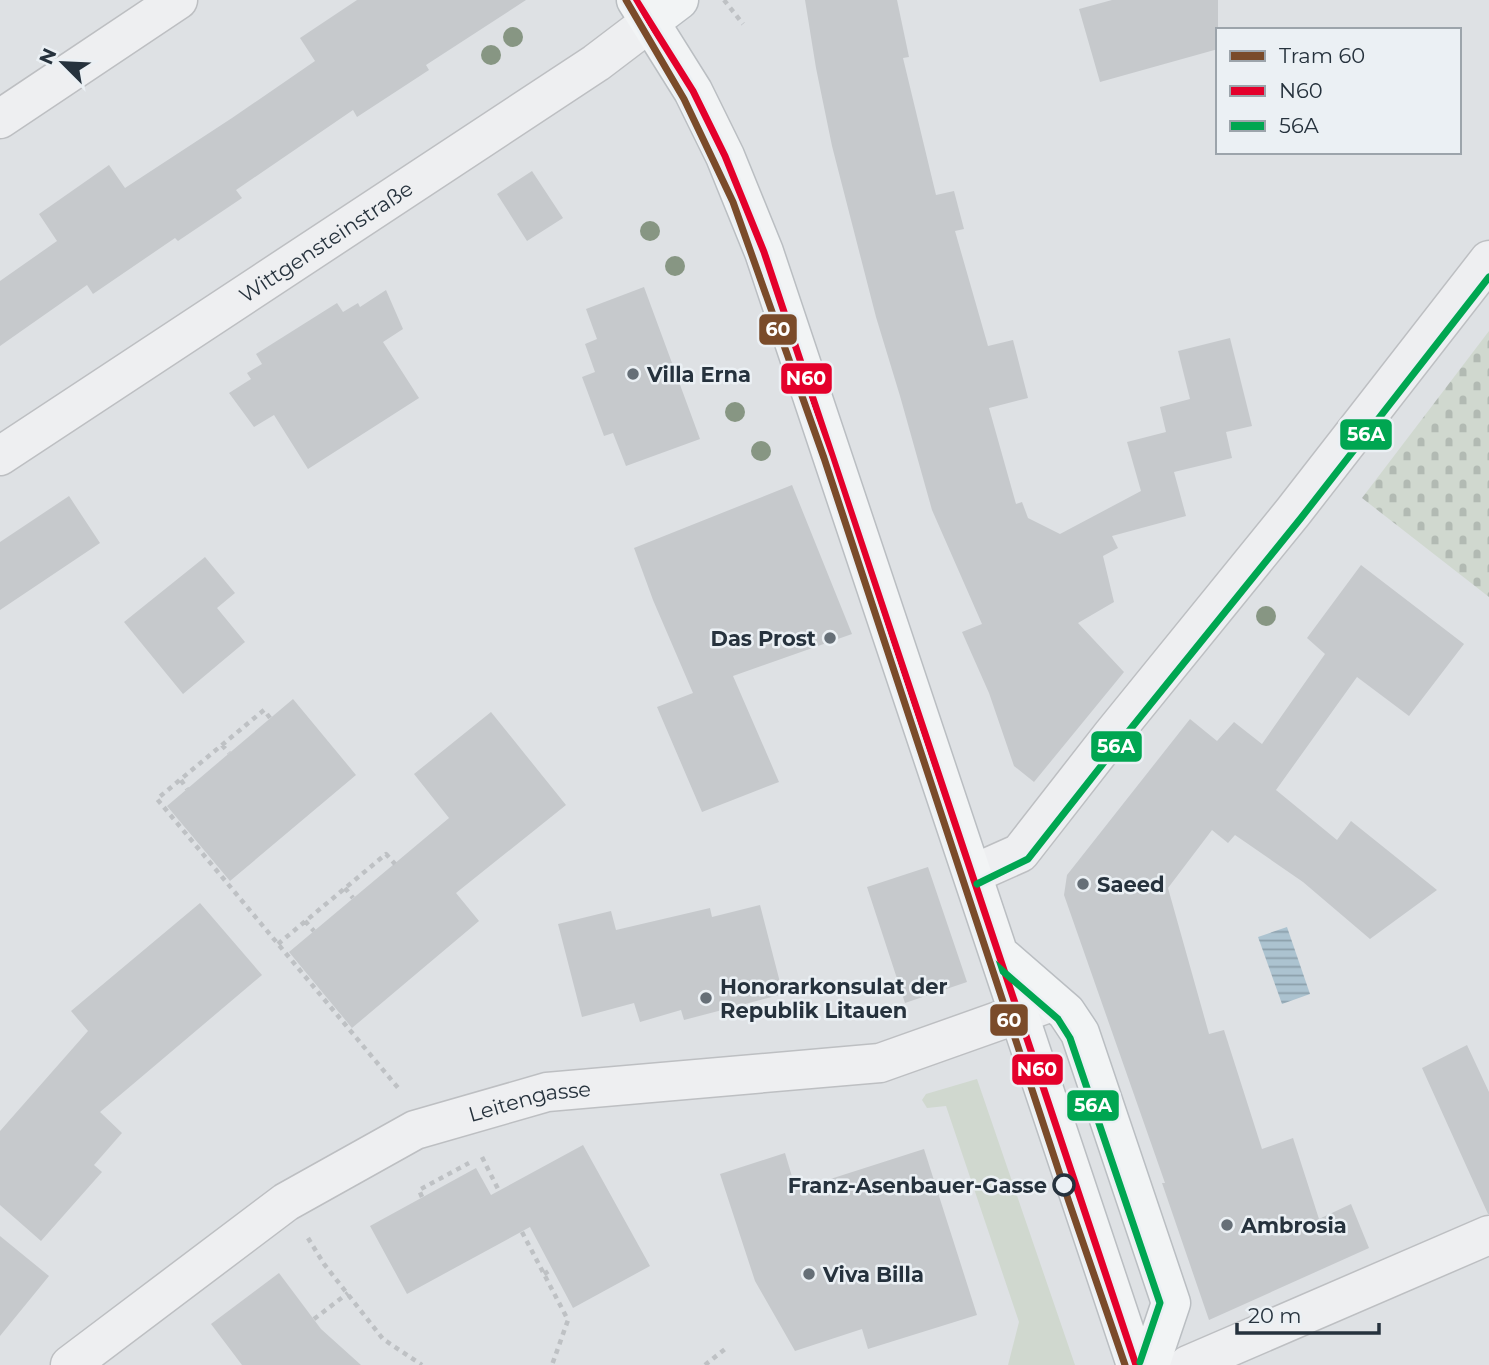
<svg xmlns="http://www.w3.org/2000/svg" width="1489" height="1365" font-family="Montserrat,sans-serif">
  <style>
    .green { fill: #d0d8cf }
    .cemetery { fill: url(#cemetery-stones) }
    .water { fill: url(#water-rules) }
    .building { fill: #c6c9cc }
    .lines { fill: none; stroke-linecap: round; stroke-linejoin: round }
    .minor-casing { stroke: #bdbfc2; stroke-width: 41 }
    .major-casing { stroke: #babec2; stroke-width: 41 }
    .path { stroke: #bec1c4; stroke-width: 4.5; stroke-dasharray: 5 5; stroke-linecap: butt }
    .minor { stroke: #eeeff1; stroke-width: 38 }
    .major { stroke: #f2f4f5; stroke-width: 38 }
    .bus-1-casing { stroke: #ebf0f4; stroke-width: 12 }
    .bus-2-casing { stroke: #ebf0f4; stroke-width: 12 }
    .bus-1 { stroke: #e4002b; stroke-width: 7 }
    .bus-2 { stroke: #00a651; stroke-width: 7 }
    .tram-1-casing { stroke: #ebf0f4; stroke-width: 12 }
    .tram-1 { stroke: #7a4b2a; stroke-width: 7 }
    .tree { fill: #879683 }
    .poi-dot { fill: #666f77; stroke: #ebf0f4; stroke-width: 2.5 }
    .stop-dot { fill: #ebf0f4; stroke: #26323d; stroke-width: 3.5 }
    .labels { text-anchor: middle; dominant-baseline: central; stroke-width: 5; stroke-linejoin: round; paint-order: stroke }
    .street-label { font-size: 21px; fill: #26323d; stroke: #ebf0f4 }
    .poi-label { font-size: 21px; font-weight: bold; fill: #26323d; stroke: #ebf0f4; text-anchor: start }
    .stop-label { font-size: 21px; font-weight: bold; fill: #26323d; stroke: #ebf0f4; text-anchor: end }
    .line-badge { stroke: #ebf0f4; stroke-width: 2.5 }
    .badge-label { font-size: 19px; text-anchor: middle; font-weight: bold; fill: #fff }
  </style>
  <defs>
    <pattern id="cemetery-stones" width="16" height="16" patternUnits="userSpaceOnUse" patternTransform="scale(1.75)"><rect width="16" height="16" fill="#d0d8cf"/><path d="M2 7V4a2 2 0 0 1 4 0v3zM10 15v-3a2 2 0 0 1 4 0v3z" fill="#b2bab3"/></pattern>
    <pattern id="water-rules" width="6" height="5" patternUnits="userSpaceOnUse" patternTransform="scale(1.75)"><rect width="6" height="5" fill="#acc3d0"/><path d="M0 2.5h6" fill="none" stroke="#8c9faa"/></pattern>
  </defs>
  <rect width="100%" height="100%" fill="#dee1e4"/>
  <!-- green -->
  <path class="green" d="M977 1079 1075 1365H1008L1019 1322 946 1106 927 1108 922 1100 926 1094Z"/>
  <!-- cemetery -->
  <path class="cemetery" d="M1489 331V597L1362 498Z"/>
  <!-- water -->
  <path class="water" d="M1287 927 1310 994 1282 1004 1258 937Z"/>
  <!-- building -->
  <path class="building" d="M357 0H526L426 65 429 70 357 117 353 110 236 190 242 198 178 241 175 238 93 294 87 285 0 346V281L57 241 39 214 109 165 125 188 232 118 315 61 300 38Z
    M805 0H897L909 57 903 58 936 195 954 191 964 229 955 231 988 346 1013 340 1028 398 989 408 1016 504 1022 502 1028 518 1060 534 1141 491 1127 442 1166 432 1160 407 1190 399 1178 351 1230 338 1252 426 1226 432 1232 458 1174 472 1186 516 1112 536 1118 548 1103 556 1114 602 1078 623 1124 672 1034 782 1014 766 989 693 962 632 982 624 932 510 900 396 876 317 832 146 816 68Z
    M1112 0H1218V49L1100 82 1079 9Z
    M532 171 563 218 527 241 497 194Z
    M644 287 700 439 626 466 613 433 604 436 582 377 595 372 585 344 597 339 586 309Z
    M386 290 403 329 383 342 419 398 308 469 274 415 254 427 229 393 251 379 247 373 262 364 256 354 337 303 343 312 358 303 360 307Z
    M792 485 852 634 733 676 779 782 702 812 657 707 693 693 653 600 634 548Z
    M69 496 100 543 0 610V542Z
    M205 557 235 593 217 608 245 642 183 694 124 622Z
    M1361 565 1464 644 1409 716 1357 677 1276 790 1337 840 1351 821 1437 890 1370 939 1303 882 1235 835 1228 843 1212 830 1168 888 1209 1034 1224 1030 1262 1149 1293 1138 1319 1219 1351 1204 1369 1248 1209 1320 1162 1183H1165L1064 895 1067 875 1190 719 1217 741 1234 722 1262 744 1325 654 1307 638Z
    M293 699 356 775 230 881 167 806Z
    M491 712 566 805 456 893 479 921 352 1028 289 952 449 818 414 774Z
    M928 867 967 982 905 1003 867 887Z
    M200 903 262 975 100 1112 122 1133 94 1165 102 1172 41 1241 0 1205V1131L88 1031 71 1011Z
    M760 905 783 994 684 1020 681 1010 640 1022 634 1003 582 1017 558 924 611 911 616 930 710 908 712 917Z
    M1467 1045 1489 1092V1214H1488L1422 1068Z
    M583 1145 650 1266 573 1308 530 1227 407 1294 370 1226 476 1168 491 1195Z
    M924 1149 977 1315 868 1349 862 1329 795 1351 755 1281 720 1174 785 1153 796 1190Z
    M0 1236 49 1276 0 1336Z
    M279 1273 321 1329 361 1365H242L211 1324Z"/>
  <g class="lines">
    <defs>
      <g id="minor">
        <path d="M0 119 178 0"/>
        <path id="s1" d="M0 456 596 63 650 22"/>
        <path d="M973 874 1020 853 1112 735 1293 512 1489 260"/>
        <path id="s2" d="M70 1365 286 1202 415 1130 547 1092 880 1063 1049 1003"/>
        <path d="M1188 1365 1489 1235"/>
      </g>
      <path id="major" d="M636 0 693 91 725 156 764 252 1136 1365
        M650 22 679 0
        M999 954 1066 1012 1080 1033 1171 1303 1150 1365"/>
    </defs>
    <!-- minor casing -->
    <use href="#minor" class="minor-casing"/>
    <!-- major casing -->
    <use href="#major" class="major-casing"/>
    <!-- path -->
    <path class="path" d="M724 0 743 24
      M270 718 264 710 157 799 399 1089
      M222 745 229 753
      M181 780 187 789
      M345 888 353 898
      M305 921 314 931
      M278 944 386 854 395 864
      M482 1157 499 1191
      M422 1197 419 1190 469 1163
      M522 1232 568 1320 552 1365
      M308 1238 324 1264 383 1339 422 1365
      M544 1274 552 1269
      M314 1319 348 1293
      M705 1365 725 1349"/>
    <!-- minor -->
    <use href="#minor" class="minor"/>
    <!-- major -->
    <use href="#major" class="major"/>
    <defs>
      <path id="bus-1" d="M636 0 693 91 725 156 764 252 1136 1365"/>
      <path id="bus-2" d="M963 877 990 960 1058 1019 1070 1038 1160 1303 1140 1362
        M977 884 1028 859 1120 742 1301 518 1489 277"/>
    </defs>
    <!-- bus-1 casing -->
    <use href="#bus-1" class="bus-1-casing"/>
    <!-- bus-2 casing -->
    <use href="#bus-2" class="bus-2-casing"/>
    <!-- bus-1 -->
    <use href="#bus-1" class="bus-1"/>
    <!-- bus-2 -->
    <use href="#bus-2" class="bus-2"/>
    <defs>
      <path id="tram-1" d="M626 0 684 99 733 202 824 458 1069 1202 1125 1365"/>
    </defs>
    <!-- tram-1 casing -->
    <use href="#tram-1" class="tram-1-casing"/>
    <!-- tram-1 -->
    <use href="#tram-1" class="tram-1"/>
  </g>
  <!-- trees -->
  <g class="tree">
    <circle cx="513" cy="37" r="10"/>
    <circle cx="491" cy="55" r="10"/>
    <circle cx="650" cy="231" r="10"/>
    <circle cx="675" cy="266" r="10"/>
    <circle cx="735" cy="412" r="10"/>
    <circle cx="761" cy="451" r="10"/>
    <circle cx="1266" cy="616" r="10"/>
  </g>
  <!-- markers -->
  <g class="poi-dot">
    <circle cx="633" cy="374" r="7"/>
    <circle cx="830" cy="638" r="7"/>
    <circle cx="1083" cy="884" r="7"/>
    <circle cx="706" cy="998" r="7"/>
    <circle cx="1227" cy="1225" r="7"/>
    <circle cx="809" cy="1274" r="7"/>
  </g>
  <circle class="stop-dot" cx="1064" cy="1185" r="10"/>
  <g class="labels">
    <!-- street labels -->
    <g class="street-label">
      <text stroke="none"><textPath href="#s1" startOffset="390">Wittgensteinstraße</textPath></text>
      <text stroke="none"><textPath href="#s2" startOffset="537">Leitengasse</textPath></text>
    </g>
    <!-- poi labels -->
    <g class="poi-label">
      <text x="647" y="374">Villa Erna</text>
      <text x="816" y="638" text-anchor="end">Das Prost</text>
      <text x="1097" y="884">Saeed</text>
      <text x="720" y="986">Honorarkonsulat der<tspan x="720" dy="24">Republik Litauen</tspan></text>
      <text x="1241" y="1225">Ambrosia</text>
      <text x="823" y="1274">Viva Billa</text>
    </g>
    <!-- stop labels -->
    <g class="stop-label">
      <text x="1047" y="1185">Franz-Asenbauer-Gasse</text>
    </g>
  </g>
  <g class="line-badge">
    <rect x="758" y="313" width="40" height="33" rx="7" fill="#7a4b2a"/>
    <rect x="780" y="362" width="53" height="33" rx="7" fill="#e4002b"/>
    <rect x="1339" y="418" width="54" height="33" rx="7" fill="#00a651"/>
    <rect x="1090" y="730" width="53" height="33" rx="7" fill="#00a651"/>
    <rect x="989" y="1003" width="40" height="34" rx="7" fill="#7a4b2a"/>
    <rect x="1011" y="1053" width="53" height="33" rx="7" fill="#e4002b"/>
    <rect x="1066" y="1089" width="54" height="33" rx="7" fill="#00a651"/>
  </g>
  <g class="badge-label">
    <text x="778" y="336">60</text>
    <text x="806" y="385">N60</text>
    <text x="1366" y="441">56A</text>
    <text x="1116" y="753">56A</text>
    <text x="1009" y="1027">60</text>
    <text x="1037" y="1076">N60</text>
    <text x="1093" y="1112">56A</text>
  </g>
  <!-- legend -->
  <rect x="1216" y="28" width="245" height="126" fill="#ebf0f4" stroke="#9ca4ab" stroke-width="2"/>
  <rect x="1230" y="51" width="35" height="10" fill="#7a4b2a" stroke="#9ca4ab" stroke-width="2"/>
  <text x="1279" y="63" font-size="21" fill="#26323d">Tram 60</text>
  <rect x="1230" y="86" width="35" height="10" fill="#e4002b" stroke="#9ca4ab" stroke-width="2"/>
  <text x="1279" y="98" font-size="21" fill="#26323d">N60</text>
  <rect x="1230" y="121" width="35" height="10" fill="#00a651" stroke="#9ca4ab" stroke-width="2"/>
  <text x="1279" y="133" font-size="21" fill="#26323d">56A</text>
  <!-- north arrow -->
  <g transform="translate(63 63) rotate(294)" stroke="#ebf0f4" stroke-width="5" paint-order="stroke">
  <path d="M0-5L12 26L0 18L-12 26Z" fill="#26323d"/>
  <text y="-10" font-size="19" font-weight="bold" text-anchor="middle" fill="#26323d">N</text>
  </g>
  <!-- scale -->
  <path d="M1237 1323v10h142v-10" fill="none" stroke="#26323d" stroke-width="3.5"/>
  <text x="1248" y="1323" font-size="21" fill="#26323d" stroke="#ebf0f4" stroke-width="5" paint-order="stroke">20 m</text>
</svg>
